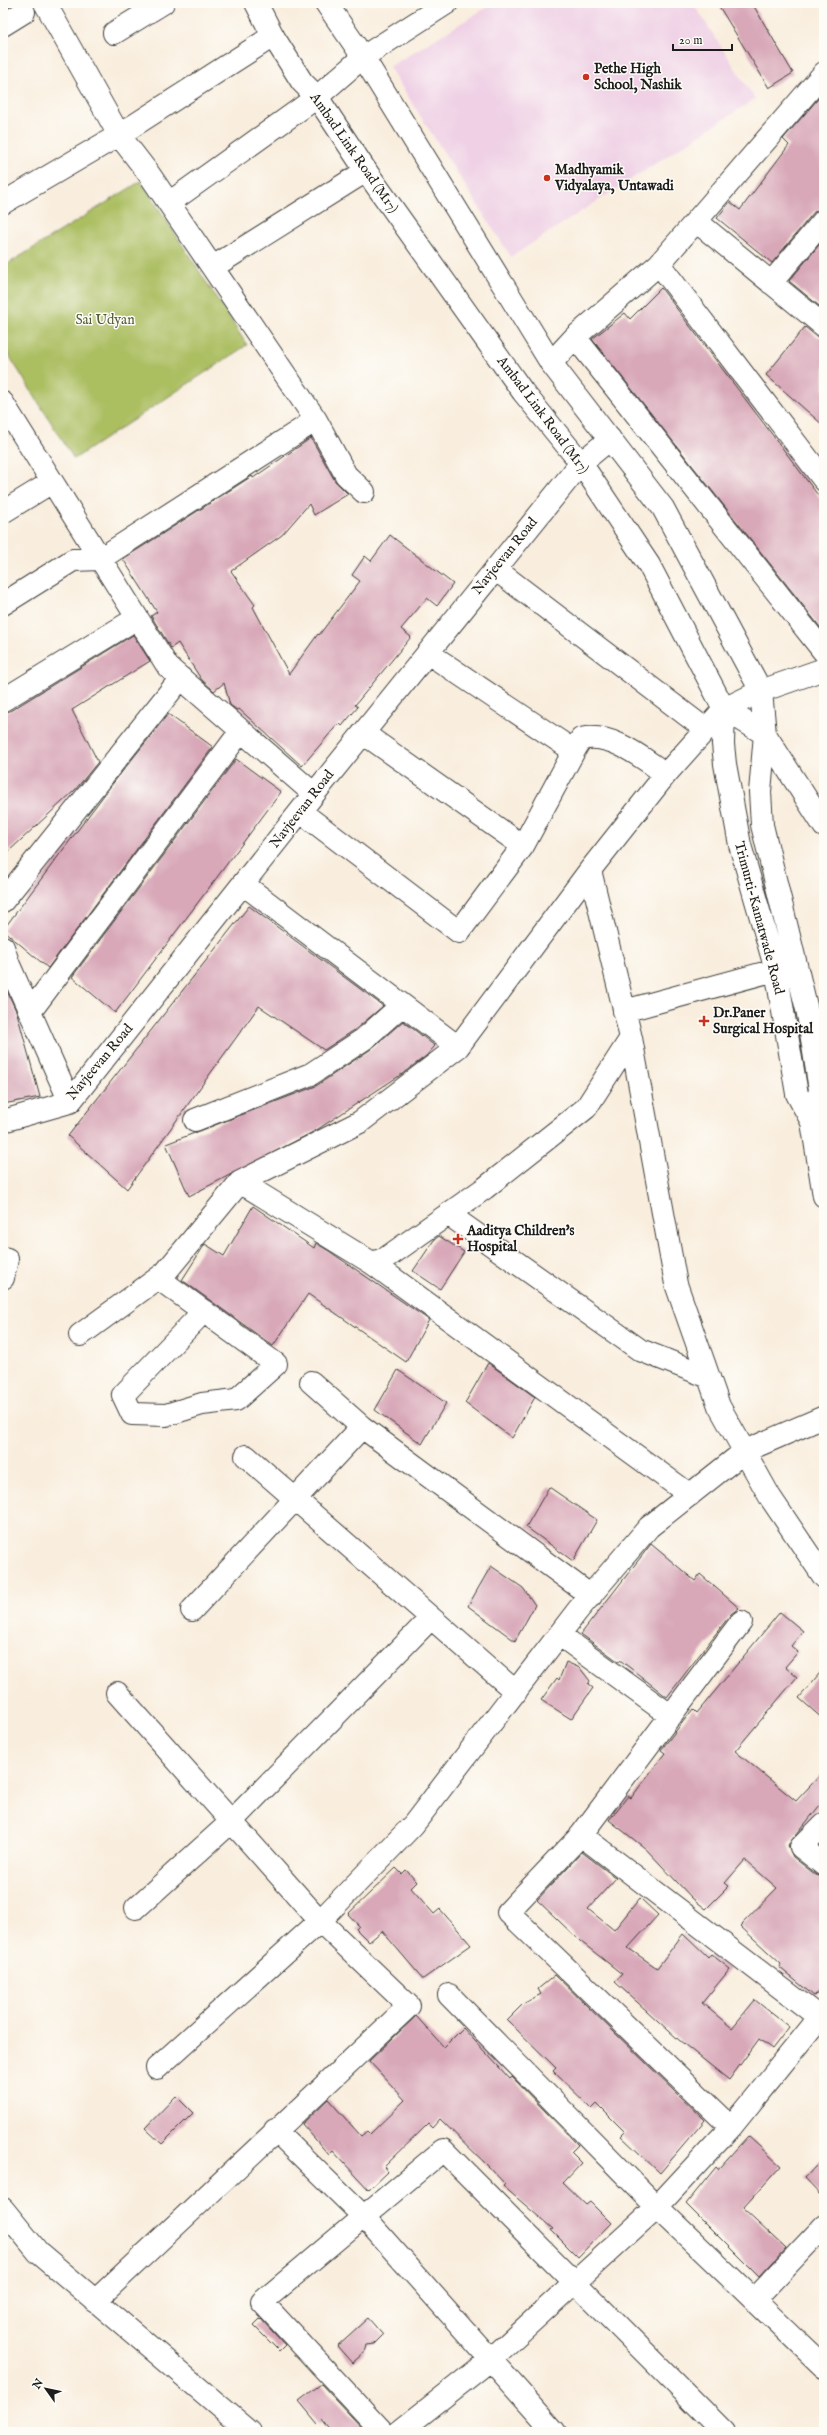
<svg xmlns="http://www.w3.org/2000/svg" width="827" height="2435" font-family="'IM FELL English',serif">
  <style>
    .built { fill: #efd0e5 }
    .green { fill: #abbe61; stroke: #646d3e }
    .building { fill: #d8a7b8 }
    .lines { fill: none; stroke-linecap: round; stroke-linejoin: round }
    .minor-casing { stroke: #3d3c39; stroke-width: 24 }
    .major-casing { stroke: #3d3c39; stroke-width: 24 }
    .minor { stroke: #fff; stroke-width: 22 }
    .major { stroke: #fff; stroke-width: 22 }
    .poi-dot { fill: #c8321e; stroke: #fdfcf7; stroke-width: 1.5 }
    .labels { text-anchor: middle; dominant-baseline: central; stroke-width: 3; stroke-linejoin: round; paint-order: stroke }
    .poi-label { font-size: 14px; font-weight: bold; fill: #1c1c1c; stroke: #fdfcf7; text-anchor: start }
    .street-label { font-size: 14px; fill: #1c1c1c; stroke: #fdfcf7 }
    .park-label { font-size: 14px; fill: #555d38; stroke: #fdfcf7 }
  </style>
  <rect width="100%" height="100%" fill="#fdfcf7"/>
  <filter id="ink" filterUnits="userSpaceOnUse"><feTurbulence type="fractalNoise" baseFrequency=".025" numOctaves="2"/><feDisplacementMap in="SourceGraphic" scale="8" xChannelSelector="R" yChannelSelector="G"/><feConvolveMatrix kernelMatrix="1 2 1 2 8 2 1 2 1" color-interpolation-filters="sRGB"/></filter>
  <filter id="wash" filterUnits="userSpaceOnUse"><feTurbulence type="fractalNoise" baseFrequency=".012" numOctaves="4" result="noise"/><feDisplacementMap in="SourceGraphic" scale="16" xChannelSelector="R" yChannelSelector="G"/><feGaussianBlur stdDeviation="0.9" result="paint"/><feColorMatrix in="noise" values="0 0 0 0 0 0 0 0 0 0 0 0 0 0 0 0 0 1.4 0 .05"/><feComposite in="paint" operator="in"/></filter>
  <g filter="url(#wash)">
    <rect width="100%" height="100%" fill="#f9eede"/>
    <!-- built -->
    <path class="built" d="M494 3H693L755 99 511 257 389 67Z"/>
    <!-- green -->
    <path class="green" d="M141 181 247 345 74 459 3 346V267Z"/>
    <g id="blocks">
      <!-- building -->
      <path class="building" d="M717 3H752L793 73 769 88Z
        M824 92V208L814 212 772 263 717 218 730 202 740 210 789 145 783 139Z
        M824 239V310L789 281Z
        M661 288 824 503V632L592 339 625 313 630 319Z
        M805 327 816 336 824 338V426L766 375Z
        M311 438 335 481 348 494 314 515 309 504 282 535 231 571 255 605 253 607 289 674 318 634 319 635 360 581 352 575 365 556 371 561 390 535 453 584 437 606 427 598 401 629 411 637 355 705 358 707 342 726 339 723 302 766 239 709 237 710 230 705 224 683 214 691 201 679 178 643 171 648 151 616 157 612 123 559 252 476 253 478Z
        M133 635 150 661 72 710 98 762 75 790 9 851 3 840V712L10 711Z
        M168 714 213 747 48 968 3 930 110 787Z
        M236 759 281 792 115 1013 72 977Z
        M249 906 383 1006 356 1029 324 1050 259 1006 127 1189 68 1136Z
        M3 982 17 1013 40 1097 3 1104Z
        M403 1021 435 1046 426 1056 402 1074 315 1131 189 1196 166 1144 316 1086 371 1049Z
        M253 1206 314 1248 316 1243 329 1251 429 1320 406 1362 308 1294 273 1346 182 1280 205 1244 224 1256Z
        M439 1236 464 1252 440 1289 413 1271 434 1240Z
        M488 1363 535 1397 512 1438 465 1403Z
        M398 1370 446 1403 422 1444 375 1410Z
        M549 1487 597 1520 573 1561 526 1527Z
        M651 1544 695 1581 700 1574 739 1608 731 1614 667 1697 620 1660 619 1662 581 1634Z
        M491 1566 523 1588 535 1605 515 1641 468 1606Z
        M780 1612 803 1631 791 1646 798 1652 785 1667 797 1677 735 1751 796 1801 824 1771V1800L788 1845 793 1857 816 1875 824 1877V1985L814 1996 779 1967 781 1964 740 1926 777 1888 745 1860 725 1883 729 1886 706 1909 692 1898 646 1849 609 1820 628 1796 631 1798 665 1753 661 1750 693 1709 697 1713Z
        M566 1662 580 1668 590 1681 588 1684 593 1688 571 1719 541 1700 557 1678 559 1680Z
        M824 1668V1720L799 1698Z
        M582 1852 616 1878 588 1909 614 1930 640 1898 658 1915 628 1948 657 1968 683 1934 708 1958 711 1954 730 1969 702 2003 732 2028 755 2000 789 2027 772 2049 759 2039 729 2080 679 2040 615 1982 622 1974 580 1941 537 1900Z
        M396 1868 402 1874 406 1870 417 1882 411 1888 434 1914 440 1909 471 1945 423 1979 382 1931 369 1942 356 1929 359 1926 348 1914Z
        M555 1975 705 2120 660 2173 621 2136 625 2132 597 2104 592 2109 553 2071 556 2068 507 2020 523 2004 541 1994 538 1989Z
        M416 2016 444 2047 463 2028 510 2079 512 2077 578 2145 571 2152 582 2163 563 2183 586 2205 590 2202 611 2223 578 2257 551 2230 553 2229 503 2186 505 2184 488 2166 440 2119 432 2128 428 2124 384 2167 388 2172 369 2190 333 2151 329 2155 302 2124 328 2099 361 2136 367 2131 370 2134 405 2100 369 2061Z
        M176 2096 193 2113 162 2144 145 2128Z
        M748 2136 781 2166 743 2208 786 2248 759 2277 686 2204 716 2167 718 2169Z
        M824 2157V2198L805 2178Z
        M368 2318 383 2335 374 2344 366 2345 364 2353 352 2363 337 2346Z
        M261 2319 285 2345 279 2351 254 2326Z
        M321 2384 366 2432H331L322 2420 318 2424 299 2401Z"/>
    </g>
  </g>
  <g filter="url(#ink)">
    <use href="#blocks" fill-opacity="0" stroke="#3d3c39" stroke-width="1"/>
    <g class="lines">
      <defs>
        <path id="minor" d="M3 25 24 12
          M114 33 163 3
          M824 73 659 264 824 480
          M3 203 119 135 273 36
          M169 203 317 97 363 57 447 3
          M696 221 824 326
          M213 267 366 171
          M771 283 824 220
          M575 337 824 652
          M551 363 575 337 659 264
          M3 403 168 667 314 794
          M316 420 346 475 364 492
          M3 512 52 482
          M495 569 705 729
          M3 604 73 560 100 559 316 420 149 174 119 135 45 3
          M3 700 137 618
          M724 709 723 744 725 764 740 845 776 970 797 1094 812 1122 824 1196
          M363 733 523 846
          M765 734 760 792 762 825 808 1014 820 1090 812 1122
          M574 751 581 739C612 732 642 758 666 774
          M301 812 459 932 523 846 574 751 428 653
          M590 870 666 774 724 709 761 691 824 669
          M243 884 458 1047 590 870 631 1038 676 1284 719 1406 770 1497 824 1577
          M3 901 181 678
          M3 947 9 965 70 1102
          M624 1011 790 966
          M30 1012 241 731
          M195 1120 311 1074 364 1039 402 1005
          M3 1121 70 1102 314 794 581 463 610 439
          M240 1182 360 1122 458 1047
          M448 1214 640 1350 709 1377
          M3 1258 7 1259 3 1278
          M372 1263 690 1495
          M158 1278 276 1364 236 1400 202 1404 166 1415 132 1414 123 1395 204 1311
          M80 1335 165 1273 240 1182 372 1263 386 1258 485 1188 586 1108 631 1038
          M311 1382 362 1427 591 1596
          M246 1456 516 1692
          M192 1610 362 1427
          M560 1635 671 1716
          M824 1824 801 1847 824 1865
          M581 1835 824 2021
          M136 1908 231 1822 431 1618
          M449 1995 657 2207 824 2367
          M157 2068 320 1921 413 1825 578 1610 649 1527 745 1451 824 1417
          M731 2127 508 1912 581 1835 741 1622
          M275 2130 363 2216 555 2432
          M3 2209 38 2252 250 2432
          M754 2300 824 2226
          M95 2301 409 2006 320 1921 117 1693
          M383 2432 262 2302 443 2150 724 2432
          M399 2432 490 2360 657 2207 731 2127 824 2012"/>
        <path id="major" d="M256 3 273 36 302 82 317 97 366 171 523 392 581 463 649 565 724 709 765 734 824 826
          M326 3 363 57 551 363 663 508 761 691 765 734"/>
      </defs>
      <!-- minor casing -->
      <use href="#minor" class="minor-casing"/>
      <!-- major casing -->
      <use href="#major" class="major-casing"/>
      <!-- minor -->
      <use href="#minor" class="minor"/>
      <!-- major -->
      <use href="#major" class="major"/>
    </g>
  </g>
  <!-- markers -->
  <g class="poi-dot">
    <circle cx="586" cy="77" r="4"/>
    <circle cx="547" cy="178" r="4"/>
    <path d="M702 1015h4v4h4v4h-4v4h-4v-4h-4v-4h4z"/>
    <path d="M456 1233h4v4h4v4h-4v4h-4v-4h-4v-4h4z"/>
  </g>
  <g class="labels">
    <!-- poi labels -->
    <g class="poi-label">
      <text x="594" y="69">Pethe High<tspan x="594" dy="16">School, Nashik</tspan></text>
      <text x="555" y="170">Madhyamik<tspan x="555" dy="16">Vidyalaya, Untawadi</tspan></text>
      <text x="713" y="1013">Dr.Paner<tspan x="713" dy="16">Surgical Hospital</tspan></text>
      <text x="467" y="1231">Aaditya Children's<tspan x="467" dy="16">Hospital</tspan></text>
    </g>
    <!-- street labels -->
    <g class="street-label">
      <text transform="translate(354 153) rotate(55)">Ambad Link Road (M17)</text>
      <text transform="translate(543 415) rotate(53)">Ambad Link Road (M17)</text>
      <text transform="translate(505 556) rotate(-51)">Navjeevan Road</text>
      <text transform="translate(302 809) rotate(-52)">Navjeevan Road</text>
      <text transform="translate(759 918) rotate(75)">Trimurti-Kamatwade Road</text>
      <text transform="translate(100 1062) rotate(-50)">Navjeevan Road</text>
    </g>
    <!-- park labels -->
    <g class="park-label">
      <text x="105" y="320">Sai Udyan</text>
    </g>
  </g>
  <!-- margin -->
  <rect width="827" height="2435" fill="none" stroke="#fdfcf7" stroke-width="16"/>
  <!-- north arrow -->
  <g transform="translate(46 2389) rotate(303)" stroke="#fdfcf7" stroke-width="3" paint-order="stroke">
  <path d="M0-3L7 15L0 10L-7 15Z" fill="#1c1c1c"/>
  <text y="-6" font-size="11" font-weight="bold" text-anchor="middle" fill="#1c1c1c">N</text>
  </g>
  <!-- scale -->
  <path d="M673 44v6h59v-6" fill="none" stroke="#1c1c1c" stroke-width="2"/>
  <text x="679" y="44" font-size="12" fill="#1c1c1c" stroke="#fdfcf7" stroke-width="3" paint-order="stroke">20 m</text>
</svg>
